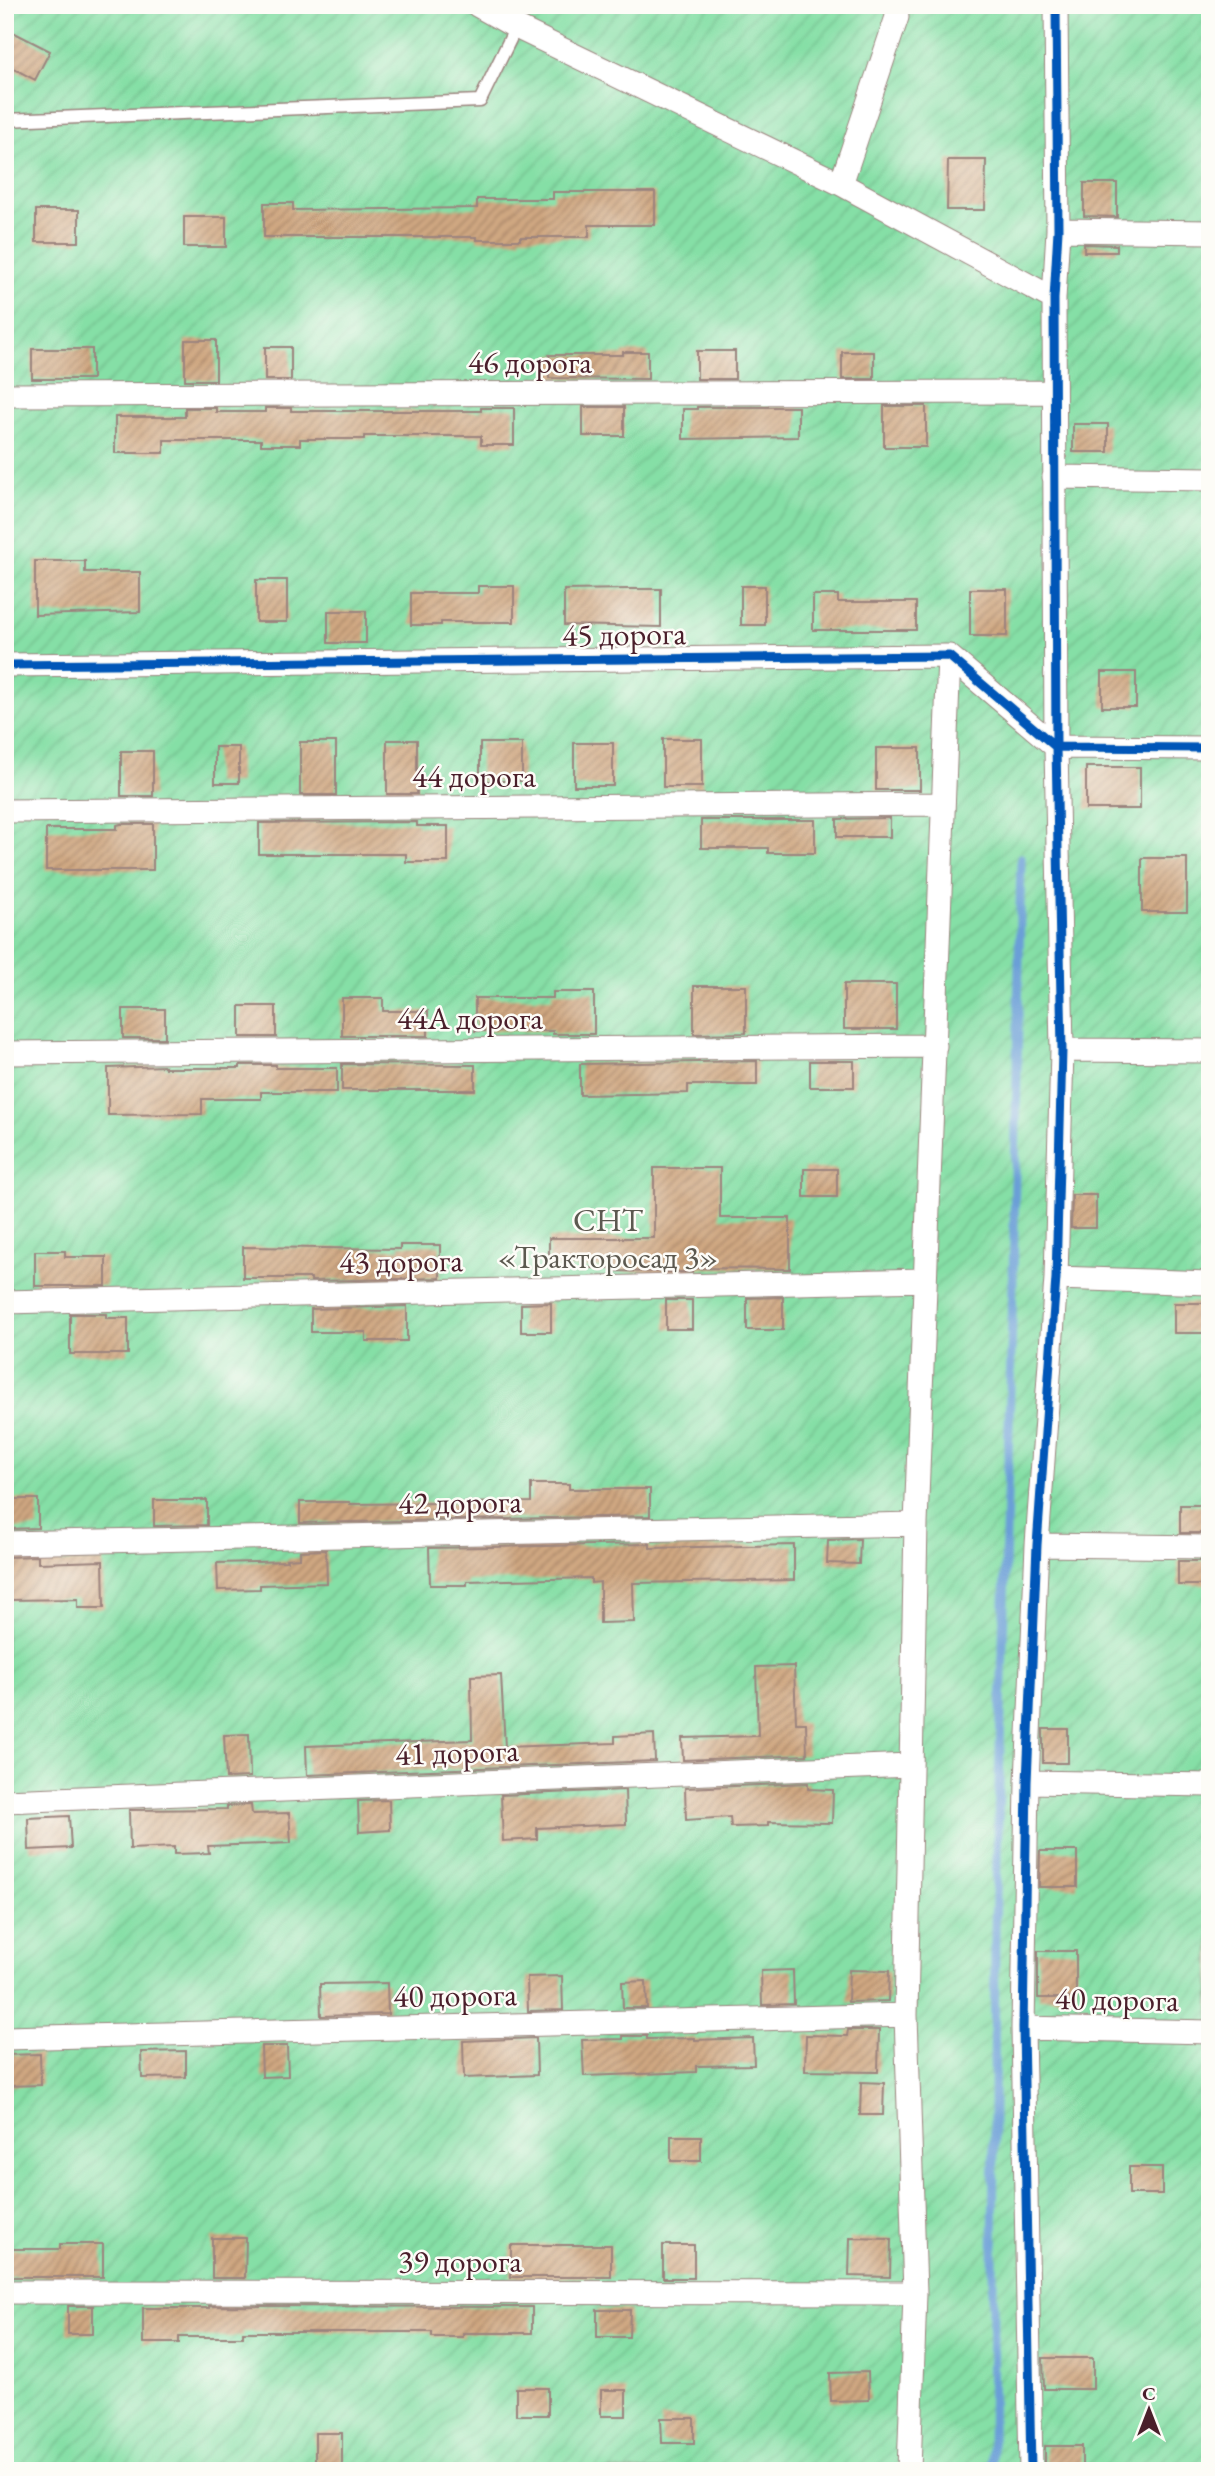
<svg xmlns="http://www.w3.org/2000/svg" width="1215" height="2476" font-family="'EB Garamond',serif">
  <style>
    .garden { fill: url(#garden-furrows); stroke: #687f68; stroke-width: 2 }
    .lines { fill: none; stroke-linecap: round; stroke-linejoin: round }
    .stream { stroke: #6a9fd7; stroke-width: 9 }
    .building { fill: url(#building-hatch) }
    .service-casing { stroke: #9c847e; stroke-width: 15 }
    .minor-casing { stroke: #9c847e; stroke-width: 25 }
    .service { stroke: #fff; stroke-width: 12 }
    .minor { stroke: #fff; stroke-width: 23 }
    .cycleway-casing { stroke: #fdfcf7; stroke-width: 13 }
    .cycleway { stroke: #0057b8; stroke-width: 9 }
    .labels { text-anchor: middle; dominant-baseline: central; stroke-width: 5; stroke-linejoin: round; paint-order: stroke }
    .street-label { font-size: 32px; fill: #4a1f2b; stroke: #fdfcf7 }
    .park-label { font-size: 32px; fill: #5c5950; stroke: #fdfcf7 }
  </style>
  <defs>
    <pattern id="garden-furrows" width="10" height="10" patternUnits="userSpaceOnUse" patternTransform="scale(1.75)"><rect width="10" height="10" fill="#85dfa6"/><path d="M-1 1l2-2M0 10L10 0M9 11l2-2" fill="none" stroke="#74bf8f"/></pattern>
    <pattern id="building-hatch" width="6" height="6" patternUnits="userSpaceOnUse" patternTransform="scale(1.75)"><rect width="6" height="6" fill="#cfa781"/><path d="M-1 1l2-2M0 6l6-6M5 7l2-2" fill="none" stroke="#aa876a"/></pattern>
  </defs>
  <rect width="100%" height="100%" fill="#fdfcf7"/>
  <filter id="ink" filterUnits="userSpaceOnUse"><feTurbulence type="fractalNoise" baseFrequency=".0143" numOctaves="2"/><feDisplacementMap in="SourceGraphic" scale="14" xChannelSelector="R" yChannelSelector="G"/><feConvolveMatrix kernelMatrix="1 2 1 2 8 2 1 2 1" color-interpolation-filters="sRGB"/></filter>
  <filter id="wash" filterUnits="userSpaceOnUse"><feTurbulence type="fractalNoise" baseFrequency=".00686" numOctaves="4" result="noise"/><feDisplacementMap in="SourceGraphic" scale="28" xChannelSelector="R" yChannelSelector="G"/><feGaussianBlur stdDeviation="1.57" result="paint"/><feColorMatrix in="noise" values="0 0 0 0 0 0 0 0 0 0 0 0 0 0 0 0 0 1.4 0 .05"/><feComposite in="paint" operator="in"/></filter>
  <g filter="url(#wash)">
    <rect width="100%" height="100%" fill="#efead1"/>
    <!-- garden -->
    <path class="garden" d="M5 5H1210V2471H5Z"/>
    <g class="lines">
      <!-- stream -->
      <path class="stream" d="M992 2471 995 1929 1013 1282 1021 858"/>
    </g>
    <g id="blocks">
      <!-- building -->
      <path class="building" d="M5 28 50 51 35 80 5 64Z
        M948 160H986L985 210H947Z
        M1084 183H1117V217L1084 216Z
        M553 192H655V225H589V237H520V240H477V237H264V203H293V210L477 208V199H553Z
        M36 210H79V242H36Z
        M184 217H226V247H184Z
        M1084 244 1117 245V252H1084Z
        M185 340H216V380H185Z
        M265 347H291V380H265Z
        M32 349H92V379H32Z
        M697 351H735V379H697Z
        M623 352H648V379L549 378V355H623Z
        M842 352H874V379H842Z
        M884 406H926V447H884Z
        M583 407H624V436H583Z
        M697 407H798V437L683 439V409H697Z
        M185 408H216V412H265V408H291V411H481V408H514V445H481V436H364V439H300V445H261V440H164V453H115V417H185Z
        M1073 424H1108V452H1073Z
        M35 561H85V572H140V612L35 615Z
        M256 580H287V622H256Z
        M478 586H514V622H441V625H411V593H478Z
        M741 586H765V625H741Z
        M630 589H661V627L564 625V590Z
        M970 589H1007V636H970Z
        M813 595H838V602H916V630H813Z
        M328 611H366V643H328Z
        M1102 672H1136V707H1102Z
        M663 739H702V787H663Z
        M387 740H417V794H387Z
        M300 742H336V795H300Z
        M480 743H522V781H480Z
        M574 743H613V786H574Z
        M215 747H239V783H215Z
        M876 748H920V790H876Z
        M121 751H153V796H121Z
        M1086 767H1140V809H1086Z
        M890 818V837H837V819Z
        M701 820H815V853H768V848H701Z
        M417 822V826H448V862H406V854H259V823Z
        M153 824V870H46V829H117V825L121 824Z
        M1142 858H1187V912H1142Z
        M844 984H896V1029H844Z
        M694 986H746V1033L694 1034Z
        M553 992H594V1034H553V1031H475V998H553Z
        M342 998H383V1011H428V1036H342Z
        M240 1006H276V1037H240Z
        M123 1009H165V1038H123Z
        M757 1061V1085H688V1093L580 1095V1064Z
        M810 1061H854V1087H810Z
        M342 1064 475 1065V1090H342Z
        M240 1065H276V1068H337V1092H261V1099H202V1114L108 1115V1068L165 1066V1068H240Z
        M654 1168H720V1218H790V1269L692 1268V1272H666L611 1271V1268H549V1238H654Z
        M804 1169H837V1197H804Z
        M1072 1195H1096V1228H1071Z
        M400 1245H440V1278L311 1281V1278H243V1247L400 1249Z
        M35 1251H65V1257H106V1286H35Z
        M783 1297V1330H747V1298Z
        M666 1300H692V1329H666Z
        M551 1303V1332H521V1304Z
        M1174 1303H1206V1333H1174Z
        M407 1306V1341H366V1332H311V1309Z
        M70 1314H106V1318H128V1354H70Z
        M531 1484H569V1489H650V1516L300 1523V1502H350V1504L531 1502Z
        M7 1499H38V1528L7 1529Z
        M154 1500H207V1525L154 1526Z
        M1180 1505H1210V1533H1180Z
        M860 1539 859 1564 827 1563 828 1540Z
        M650 1544V1548L794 1545V1580L633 1583 634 1622 600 1623V1582L591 1583V1578L467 1581V1585H430L429 1548Z
        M326 1550 327 1583 260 1585V1589L218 1590 217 1563 287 1561 286 1559 300 1558V1551Z
        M38 1556V1563L103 1561 104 1608H78V1599L7 1600V1557Z
        M1178 1561H1210V1585H1178Z
        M794 1666 796 1723H806L807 1755 683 1760 682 1738 758 1736 756 1667Z
        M501 1675 505 1747 615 1743V1736L654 1734 655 1761 307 1775 306 1746 472 1740 471 1676Z
        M1043 1729H1068V1763H1043Z
        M249 1734 250 1777 226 1778 224 1735Z
        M808 1783V1789L833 1790 832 1823 768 1822V1826L731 1827 730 1817 686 1820 685 1788Z
        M625 1790 626 1824 537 1828V1839L503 1841 501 1795Z
        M389 1800 390 1830 359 1832 358 1801Z
        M251 1805 252 1814 289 1813 291 1843 208 1846 209 1853 174 1854V1847L130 1849 129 1810 227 1809V1806Z
        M69 1816 71 1848 29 1850 28 1818Z
        M1040 1851H1077V1887H1039Z
        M1038 1951H1076V1998H1038Z
        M793 1970 794 2004 762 2005 761 1971Z
        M849 1970 889 1971 888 2001 848 2002Z
        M562 1976 563 2010 528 2011 527 1977Z
        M646 1981 647 2008H623L622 1982Z
        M387 1983 388 2014 321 2016 320 1984Z
        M879 2030 878 2072 805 2071 806 2035 847 2036 848 2030Z
        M623 2036H647V2039L695 2038V2040L753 2038 754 2065 696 2066V2072L584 2076 582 2040 623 2039Z
        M536 2038 537 2075 464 2078 463 2041Z
        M261 2046H287L288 2076 262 2077Z
        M186 2051V2077L142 2078 141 2052Z
        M40 2054 41 2085 5 2086V2055Z
        M861 2082 884 2083 883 2115H860Z
        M671 2136H701V2161H671Z
        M1129 2167H1162V2194H1129Z
        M212 2238H246L245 2278H212Z
        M850 2238 891 2239 890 2277 849 2276Z
        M60 2244H103V2277H5V2249H60Z
        M511 2245H611V2277H511Z
        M663 2245H694V2278H663Z
        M68 2306H93V2334H68Z
        M209 2306 532 2307V2333H463V2337H432V2332H243V2337H179V2343H143V2308H209Z
        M597 2310H630L629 2337H597Z
        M1043 2358H1093V2389H1044Z
        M868 2372 869 2400 831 2401 830 2373Z
        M516 2388H548V2415H516Z
        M601 2390H626V2416H601Z
        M661 2418H694V2443H662Z
        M315 2433H342V2471H315Z
        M1045 2446H1082V2470H1045Z"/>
    </g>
  </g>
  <g filter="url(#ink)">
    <use href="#blocks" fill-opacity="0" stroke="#9c847e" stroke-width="2"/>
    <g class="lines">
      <defs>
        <path id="service" d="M5 120 480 101 516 27"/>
        <path id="minor" d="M477 5 516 27 841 184 1054 299
          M841 184 897 17 896 5
          M1058 230 1210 232
          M5 395 1054 392
          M1054 477 1210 479
          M5 665 949 656 1056 747 1210 748
          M5 811 943 804
          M1062 1050 1210 1051
          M5 1053 935 1046
          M1056 1278 1210 1283
          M5 1302 925 1280
          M5 1543 916 1524
          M1037 1545 1210 1547
          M1027 1782 1210 1785
          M5 1801 911 1765
          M1023 2028 1210 2032
          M5 2038 906 2015
          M5 2292 915 2293
          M909 2471 915 2293 906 2015 916 1524 949 656
          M1031 2471 1023 2028 1027 1782 1037 1545 1056 1278 1062 1050 1056 747 1054 299 1058 230 1056 5"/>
      </defs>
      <!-- service casing -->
      <use href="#service" class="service-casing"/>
      <!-- minor casing -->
      <use href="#minor" class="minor-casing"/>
      <!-- service -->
      <use href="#service" class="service"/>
      <!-- minor -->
      <use href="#minor" class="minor"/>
      <defs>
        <path id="cycleway" d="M5 665 949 656 1056 747 1210 748
          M1031 2471 1023 2028 1027 1782 1037 1545 1056 1278 1062 1050 1056 747 1054 299 1058 230 1056 5"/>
      </defs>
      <!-- cycleway casing -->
      <use href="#cycleway" class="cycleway-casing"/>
      <!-- cycleway -->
      <use href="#cycleway" class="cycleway"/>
    </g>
  </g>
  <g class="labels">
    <!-- street labels -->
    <g class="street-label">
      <text x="530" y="362">46 дорога</text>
      <text transform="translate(624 634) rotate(-1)">45 дорога</text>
      <text x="474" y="776">44 дорога</text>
      <text x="470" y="1018">44А дорога</text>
      <text transform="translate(401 1261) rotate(-1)">43 дорога</text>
      <text transform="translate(460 1502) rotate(-1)">42 дорога</text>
      <text transform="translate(457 1752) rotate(-2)">41 дорога</text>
      <text transform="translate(455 1995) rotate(-1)">40 дорога</text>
      <text transform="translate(1117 1999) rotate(1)">40 дорога</text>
      <text x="460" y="2261">39 дорога</text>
    </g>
    <!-- park labels -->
    <g class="park-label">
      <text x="608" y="1220">СНТ<tspan x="608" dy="37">«Тракторосад 3»</tspan></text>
    </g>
  </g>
  <!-- margin -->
  <rect width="1215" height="2476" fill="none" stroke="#fdfcf7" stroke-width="28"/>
  <!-- north arrow -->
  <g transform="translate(1149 2410)" stroke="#fdfcf7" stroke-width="5" paint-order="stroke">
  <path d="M0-5L12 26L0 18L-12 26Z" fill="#4a1f2b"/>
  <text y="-10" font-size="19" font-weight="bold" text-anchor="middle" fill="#4a1f2b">С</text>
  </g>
</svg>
